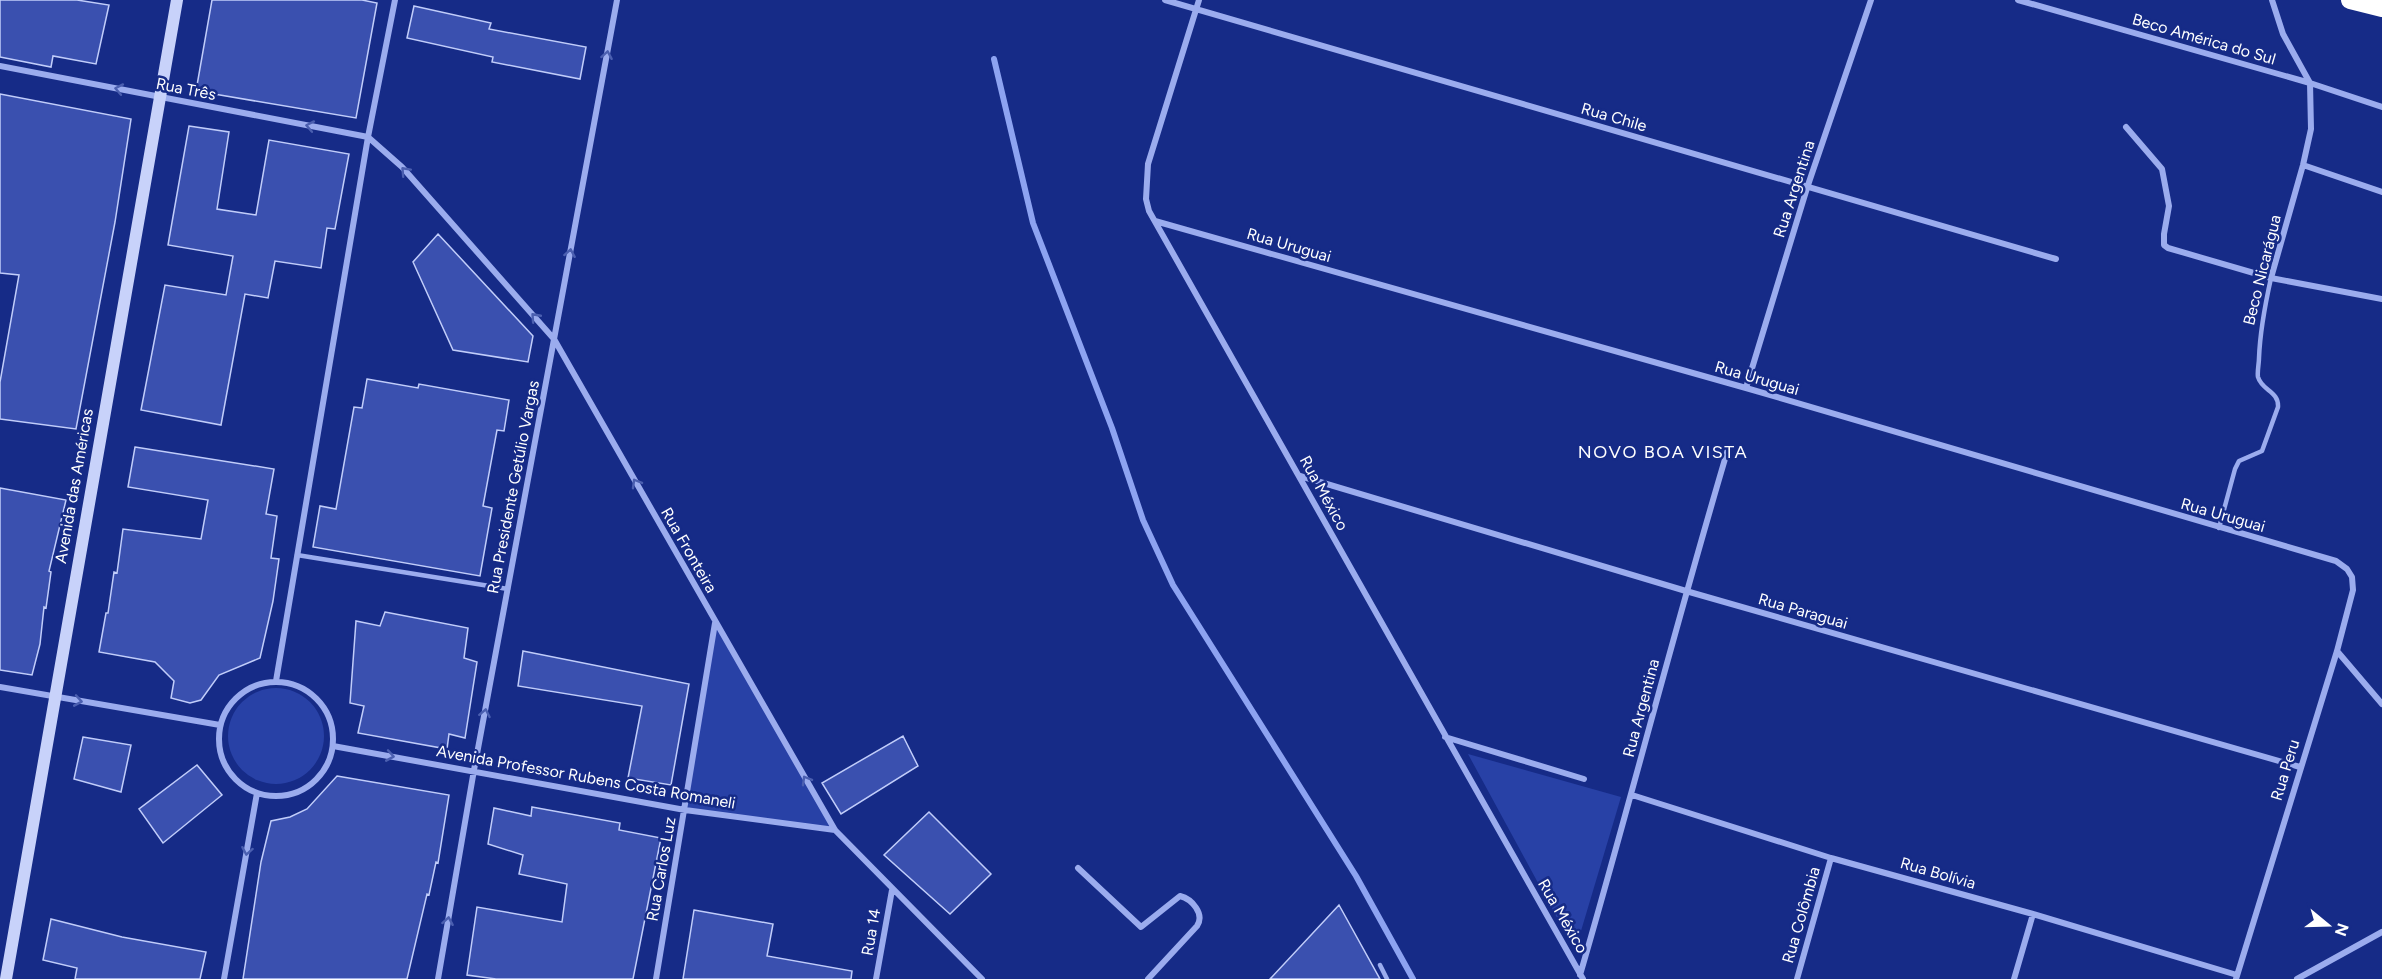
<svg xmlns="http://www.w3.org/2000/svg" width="2382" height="979" font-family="Figtree,sans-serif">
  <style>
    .green { fill: #2841a6 }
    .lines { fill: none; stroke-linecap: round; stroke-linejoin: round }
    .stream { stroke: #8da3f1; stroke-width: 6 }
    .building { fill: #3a50af; stroke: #c1cdfa; stroke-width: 1.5 }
    .service { stroke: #9bacee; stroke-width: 4.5 }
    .minor { stroke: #9bacee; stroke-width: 6 }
    .secondary { stroke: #c8d2fa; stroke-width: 12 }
    .motorway { stroke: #fff; stroke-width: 18 }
    .oneway { stroke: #4b5fb0 }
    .labels { text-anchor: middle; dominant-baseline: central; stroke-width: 5; stroke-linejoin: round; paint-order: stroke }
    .street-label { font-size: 16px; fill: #fff; stroke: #162b87 }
    .neighbourhood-label { font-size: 18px; letter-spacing: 1.5px; fill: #fff; stroke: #162b87 }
  </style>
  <rect width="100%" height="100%" fill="#162b87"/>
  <!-- green -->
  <path class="green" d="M715 622 835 830 685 810Z
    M228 736a48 48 0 1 1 96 0a48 48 0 1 1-96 0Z
    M1468 754 1621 797 1575 951Z"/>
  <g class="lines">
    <!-- stream -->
    <path class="stream" d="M994 59 1033 223 1112 428 1143 520 1173 585 1356 876 1413 979"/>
  </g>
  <!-- building -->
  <path class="building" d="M0 0H77L109 5 96 64 53 56 51 67 0 57Z
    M212 0H362L377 3 356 118 196 91Z
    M414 6 491 23 489 29 586 47 580 79 492 62 493 57 407 38Z
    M0 94 131 119 115 222 76 429 0 419V382L19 275 0 273Z
    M189 126 229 132 217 209 256 215 269 140 349 154 335 229 327 228 321 268 275 261 268 298 245 294 221 425 141 410 165 285 226 295 233 256 168 245Z
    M438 234 533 336 528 362 453 350 413 262Z
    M367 379 418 388 419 384 509 400 504 431 497 430 483 506 492 508 480 576 313 547 320 506 336 509 354 407 362 408Z
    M135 447 274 469 266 514 277 516 271 558 279 559 273 601 260 658 219 675 201 700 190 703 171 698 174 681 155 662 99 652 106 613H108L114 572 117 573 123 529 201 539 208 500 128 487Z
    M0 488 66 500 49 571 51 572 46 608 44 607 40 644 32 675 0 670Z
    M385 612 468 628 464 658 477 662 465 738 449 734 447 749 358 733 364 706 350 703 356 621 380 626Z
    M523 651 689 684 671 785 628 778 642 706 518 686Z
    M903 736 918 766 841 814 822 783Z
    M83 737 131 745 121 792 74 779Z
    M197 765 222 795 163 843 139 809Z
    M337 776 449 795 438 863 436 862 429 895 427 894 407 979H243L261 862 271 821 290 817 307 809Z
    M532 807 620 823 619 830 661 838 633 979H496L467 975 477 907 562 922 567 884 519 874 523 855 488 844 494 808 531 816Z
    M929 812 991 874 950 914 884 855Z
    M1339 905 1380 979H1270Z
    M694 910 773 924 767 956 852 971 851 979H683Z
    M51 919 122 937 206 952 200 979H75L77 968 43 960Z"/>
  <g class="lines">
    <!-- service -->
    <path class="service" d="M2219 528 2235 469 2239 461 2262 451 2278 407C2279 391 2262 391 2258 377 2257 372 2259 364 2259 358 2260 331 2265 305 2271 278
      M297 555 508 589
      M1380 965 1387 979"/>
    <!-- minor -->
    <path class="minor" d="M1165 0 2056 259
      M1199 0 1148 164 1146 199 1149 211 1583 979
      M2018 0 2310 83 2382 107
      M0 66 368 137 402 167 554 339 835 830 982 979
      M2126 127 2162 169 2169 206 2164 234V245L2168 248 2271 278 2382 299
      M2303 165 2382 192
      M1155 221 1746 388 2336 561 2347 569 2352 577 2353 590 2337 651 2236 979
      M2271 278 2303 165 2311 129 2310 83 2283 34 2272 0
      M1746 388 1807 188 1871 0
      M1300 476 1686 591 2300 767
      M2337 651 2382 704
      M276 681 368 137 395 0
      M219 739a57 57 0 1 1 114 0a57 57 0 1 1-114 0Z
      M0 687 220 725
      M1445 737 1584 779
      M333 746 685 810 835 830
      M1632 795 1831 858 2033 914 2237 975
      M1078 868 1141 927 1180 896C1192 899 1205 914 1197 926L1148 979
      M1580 975C1631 800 1676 623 1728 449
      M224 979 257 793
      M438 979 474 770 617 0
      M656 979 715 623
      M876 979 892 890
      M1797 979 1831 858
      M2014 979 2033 914
      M2297 979 2382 932"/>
    <!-- secondary -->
    <path class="secondary" d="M6 979 177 0"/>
    <!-- motorway -->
    <path class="motorway" d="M2350 0 2382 8"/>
  </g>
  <!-- one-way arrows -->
  <defs><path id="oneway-chevron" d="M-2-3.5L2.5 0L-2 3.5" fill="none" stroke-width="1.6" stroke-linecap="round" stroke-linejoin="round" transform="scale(1.5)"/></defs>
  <g class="oneway">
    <use href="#oneway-chevron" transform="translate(607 55) rotate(-80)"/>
    <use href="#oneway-chevron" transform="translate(119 89) rotate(-169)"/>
    <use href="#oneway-chevron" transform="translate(310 126) rotate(-169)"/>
    <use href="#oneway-chevron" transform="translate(405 171) rotate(-133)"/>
    <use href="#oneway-chevron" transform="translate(570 253) rotate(-80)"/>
    <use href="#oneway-chevron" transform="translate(535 317) rotate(-132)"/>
    <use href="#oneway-chevron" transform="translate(636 483) rotate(-120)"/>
    <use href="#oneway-chevron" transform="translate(78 701) rotate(10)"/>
    <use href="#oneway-chevron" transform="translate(485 713) rotate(-79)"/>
    <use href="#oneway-chevron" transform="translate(390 756) rotate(10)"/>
    <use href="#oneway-chevron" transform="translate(806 780) rotate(-120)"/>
    <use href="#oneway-chevron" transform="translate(247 851) rotate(100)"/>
    <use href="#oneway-chevron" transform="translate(448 921) rotate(-80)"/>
  </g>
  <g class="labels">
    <!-- street labels -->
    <g class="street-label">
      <text transform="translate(2204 39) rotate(16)">Beco América do Sul</text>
      <text transform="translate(186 89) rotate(11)">Rua Três</text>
      <text transform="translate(1614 117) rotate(16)">Rua Chile</text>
      <text transform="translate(1794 189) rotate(-72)">Rua Argentina</text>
      <text transform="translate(1289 245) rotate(16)">Rua Uruguai</text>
      <text transform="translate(2262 270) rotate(-76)">Beco Nicarágua</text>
      <text transform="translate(1757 378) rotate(16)">Rua Uruguai</text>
      <text transform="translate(74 486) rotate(-80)">Avenida das Américas</text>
      <text transform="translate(513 487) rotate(-79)">Rua Presidente Getúlio Vargas</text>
      <text transform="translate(1324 493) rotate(61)">Rua México</text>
      <text transform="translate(2223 515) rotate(16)">Rua Uruguai</text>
      <text transform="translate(689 550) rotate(60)">Rua Fronteira</text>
      <text transform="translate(1803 611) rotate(16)">Rua Paraguai</text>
      <text transform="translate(1641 708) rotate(-75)">Rua Argentina</text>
      <text transform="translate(2285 770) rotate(-73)">Rua Peru</text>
      <text transform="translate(586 777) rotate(10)">Avenida Professor Rubens Costa Romaneli</text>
      <text transform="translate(661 869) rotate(-80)">Rua Carlos Luz</text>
      <text transform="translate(1938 873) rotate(16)">Rua Bolívia</text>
      <text transform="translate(1801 915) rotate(-74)">Rua Colômbia</text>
      <text transform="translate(1563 916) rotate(60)">Rua México</text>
      <text transform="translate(871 932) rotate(-80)">Rua 14</text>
    </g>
    <!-- neighbourhood labels -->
    <g class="neighbourhood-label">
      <text x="1663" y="452">NOVO BOA VISTA</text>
    </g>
  </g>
  <!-- north arrow -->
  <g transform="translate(2328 925) rotate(109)" stroke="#162b87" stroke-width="4.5" paint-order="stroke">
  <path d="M0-4.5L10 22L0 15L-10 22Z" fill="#ffffff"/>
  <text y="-9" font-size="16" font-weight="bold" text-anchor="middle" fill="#ffffff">N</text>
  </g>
</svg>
